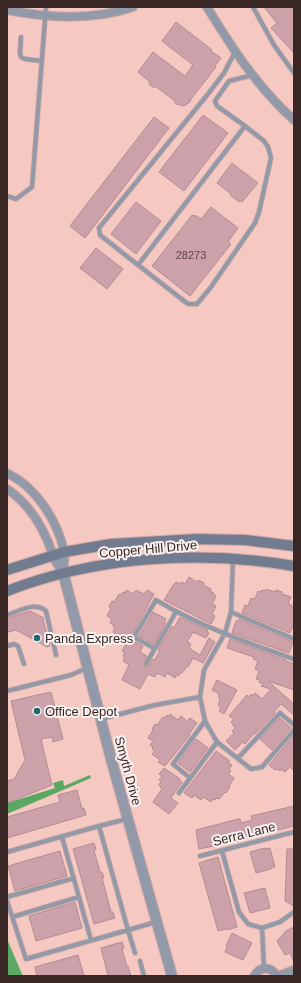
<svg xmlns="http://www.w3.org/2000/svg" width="301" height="983" font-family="Helvetica,sans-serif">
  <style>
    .forest { fill: #5ba862 }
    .building { fill: #cca1a9; stroke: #b58b93 }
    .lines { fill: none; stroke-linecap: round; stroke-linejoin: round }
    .service-casing { stroke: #cfa8a3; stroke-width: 5.5 }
    .minor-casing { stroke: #cfa8a3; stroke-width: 10 }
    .tertiary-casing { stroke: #cfa8a3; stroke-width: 12 }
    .secondary-casing { stroke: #cfa8a3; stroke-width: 12 }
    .service { stroke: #9299a8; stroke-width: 4 }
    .minor { stroke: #9299a8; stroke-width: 8 }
    .tertiary { stroke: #9299a8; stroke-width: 10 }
    .secondary { stroke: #727c91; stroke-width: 10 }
    .poi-dot { fill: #1c6870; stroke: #fcf2f1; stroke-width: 1.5 }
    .labels { text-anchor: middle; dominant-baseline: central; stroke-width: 4; stroke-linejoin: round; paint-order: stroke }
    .number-label { font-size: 11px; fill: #5d4646 }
    .street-label { font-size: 13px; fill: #382725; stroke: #fcf2f1 }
    .poi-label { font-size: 13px; fill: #382725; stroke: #fcf2f1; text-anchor: start }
  </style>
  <rect width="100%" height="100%" fill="#f5c8c2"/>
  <!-- forest -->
  <path class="forest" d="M90 775 91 778 7 814V803L55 788 53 783 63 780 64 786Z
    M7 939 22 974 23 976H7Z"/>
  <!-- building -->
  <path class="building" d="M264 7H294V53L271 28 277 23Z
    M176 22 212 50 211 51 221 58 215 66 216 67 191 99 190 102 184 106 176 104 174 100 155 86 154 88 149 84 150 82 138 72 153 52 185 76 193 65 162 41Z
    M203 115 228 133 184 191 159 172Z
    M154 117 169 128 85 238 70 226Z
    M232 163 258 183 242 202 240 201 239 202 230 195 231 194 217 183Z
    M136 202 161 221 136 254 111 234Z
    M211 207 238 228 228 242 231 244 190 296 152 266 192 215 194 216 195 215 201 219Z
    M96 248 123 269 107 289 80 268Z
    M189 577 197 582 198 580 204 583 203 585 211 589 210 591 214 593 213 595 216 596 212 604 216 606 212 614 215 616 211 624 164 600 173 585H174L176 582 180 584 182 582 185 584Z
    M266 589 275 592 276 590 282 592V594L291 597 288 604 292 605V607L294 608V625H293L290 633 242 613 245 605 248 606 251 598 255 599 258 591 261 592 262 590 265 591Z
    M126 590 134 594 136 590 144 594 147 590 154 594 131 637 132 640 143 646 140 652 147 656 143 664 144 667H148L153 659 155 660 160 650H158L172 626 174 628 180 617 208 630 207 632 209 633 206 638 193 632 187 642 191 644 189 648 200 655 209 638 215 642 203 663 193 658 188 667 187 666 182 673H180L178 676 176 675 175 678 167 673 165 677 157 673 155 677 148 674 140 689 122 680 129 665 123 661 125 657 123 656 125 652 122 651 127 642 113 632 115 628 113 627 114 625 110 623 112 619 107 616 111 608 109 607 112 601 114 602 119 594 121 595 123 592 125 593Z
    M30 611 44 618 43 619 50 646 47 647 16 630 9 632 7 631V618Z
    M153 612 166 619 164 622 166 623 154 644 139 636Z
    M239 619 293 642 289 653 232 633 236 621H238Z
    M230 639 286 660V661L294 664V690L268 681 294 704V715L281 704 274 712 275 713 255 734 254 733 245 744 243 742 235 750 226 741 234 733 232 731 235 728 231 722 234 719 229 716 247 695 249 697 251 694 253 696 255 693 262 699 271 689 261 686 263 684 259 682 260 680 256 679 259 671 255 669 258 661 253 659 254 657 227 648Z
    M217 680 237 690 224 714 219 711 221 707 218 705 220 700 218 693 212 690Z
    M51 692 63 739 53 742 52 737 41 739 52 785 7 803V781L14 779 25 760 11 701Z
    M170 714 178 720 181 716 187 721 190 718 197 723 189 734 190 735 165 766 158 762 160 760 152 754 155 751 152 749 153 747 150 745 153 741 148 738 153 730 152 729 155 724 157 725 163 717 165 718 167 715 169 717Z
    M280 718 291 728 272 750 260 739Z
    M294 735V771L290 767 285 772 281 769 280 771 277 769 275 770 269 765Z
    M196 739 208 748 190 772 178 763Z
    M216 751 230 761 228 763 232 765 229 769 231 771 228 774 234 778 229 786 230 787 226 793 225 792 219 799 217 798 215 800 213 799 211 802 204 797 201 800 194 795 192 798 184 793Z
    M164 768 180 779 179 780 182 782 171 798 178 803 169 814 153 802 162 789 159 785 161 781 159 780 162 776 159 774Z
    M77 790 82 809 84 808 86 815 7 838V817L60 802 58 795Z
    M294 806V826L245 838 239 841 199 849 196 830 238 819H240L241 823 252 820 251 816Z
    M94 843 96 849 94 850 100 872H102L104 878H102L111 912H113L115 918 94 924 73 849Z
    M265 848V849L270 848 275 867 271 868V869L256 873 250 852Z
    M287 849H294V906L285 901Z
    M60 851 67 876 15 891 8 866Z
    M218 857 237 927 227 930V929L218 931 199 863Z
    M265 888 270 908 250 913 244 893Z
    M75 902 82 928 36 941 29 916Z
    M294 927V962L290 953 285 955 277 941 286 931Z
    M232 933 252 943 243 960 225 952 227 947 226 946Z
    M122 942 124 948 122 949 127 967 128 966 131 976H108L101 948Z
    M78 955 84 976H37L35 967Z"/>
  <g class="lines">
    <defs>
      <path id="service" d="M253 7 274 45 294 73
        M21 37 20 53 21 57 25 59 42 61
        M235 52 224 73 208 94 99 228 100 235 138 265 245 126 217 106 215 101 229 81 253 75
        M7 196 16 199 32 187 46 7
        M138 265 188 304H197L211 287 255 223 259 212 271 158 268 147 264 141 245 126
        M233 560 231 612 225 633 204 670 200 697 205 721 217 742 251 769 262 767 294 730
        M231 612 294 639
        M7 615C20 611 35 601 46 611L56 655
        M7 646 14 644 18 646 24 664
        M154 648 134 637 156 600C199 626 248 643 294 659
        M146 664 176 612
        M7 691 71 675 87 668
        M101 719 155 705 200 697
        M238 758 280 713 294 725
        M190 778 173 764 205 721
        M179 793 217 742
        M127 819 99 826 128 930 156 922
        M62 837 91 940
        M222 851 239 912 248 924 262 928 280 922 294 912
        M7 852 99 826
        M200 856 294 832
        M7 897 74 878
        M7 901 26 959 128 930 135 953
        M12 917 79 897
        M262 928 264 968
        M140 961 144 976"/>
      <path id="minor" d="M207 7C232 48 258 88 294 120
        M7 10C48 18 93 21 133 7
        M7 473C36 487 57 520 64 551 65 557 64 565 63 572
        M7 489C31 505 44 528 53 555
        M254 976C260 966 271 966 277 976
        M278 976 294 970"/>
      <path id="tertiary" d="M53 555 63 572 111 759 172 976"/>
      <path id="secondary" d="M7 570 64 552 111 544 197 539 245 540 294 546
        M7 591C97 556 199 550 294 566"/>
    </defs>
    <!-- service casing -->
    <use href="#service" class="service-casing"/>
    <!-- minor casing -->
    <use href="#minor" class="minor-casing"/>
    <!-- tertiary casing -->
    <use href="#tertiary" class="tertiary-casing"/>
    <!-- secondary casing -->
    <use href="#secondary" class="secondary-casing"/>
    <!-- service -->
    <use href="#service" class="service"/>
    <!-- minor -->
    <use href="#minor" class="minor"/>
    <!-- tertiary -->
    <use href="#tertiary" class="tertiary"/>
    <!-- secondary -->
    <use href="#secondary" class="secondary"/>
  </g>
  <!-- markers -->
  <g class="poi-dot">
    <circle cx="37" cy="638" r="4"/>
    <circle cx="37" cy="711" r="4"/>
  </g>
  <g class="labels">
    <!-- number labels -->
    <g class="number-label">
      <text x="191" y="255">28273</text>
    </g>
    <!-- street labels -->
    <g class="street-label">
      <text transform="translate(148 549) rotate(-5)">Copper Hill Drive</text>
      <text transform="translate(128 771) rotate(75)">Smyth Drive</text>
      <text transform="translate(244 834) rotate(-14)">Serra Lane</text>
    </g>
    <!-- poi labels -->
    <g class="poi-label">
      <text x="45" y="638">Panda Express</text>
      <text x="45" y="711">Office Depot</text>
    </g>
  </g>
  <!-- border -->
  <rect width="301" height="983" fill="none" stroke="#382725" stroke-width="16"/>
</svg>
